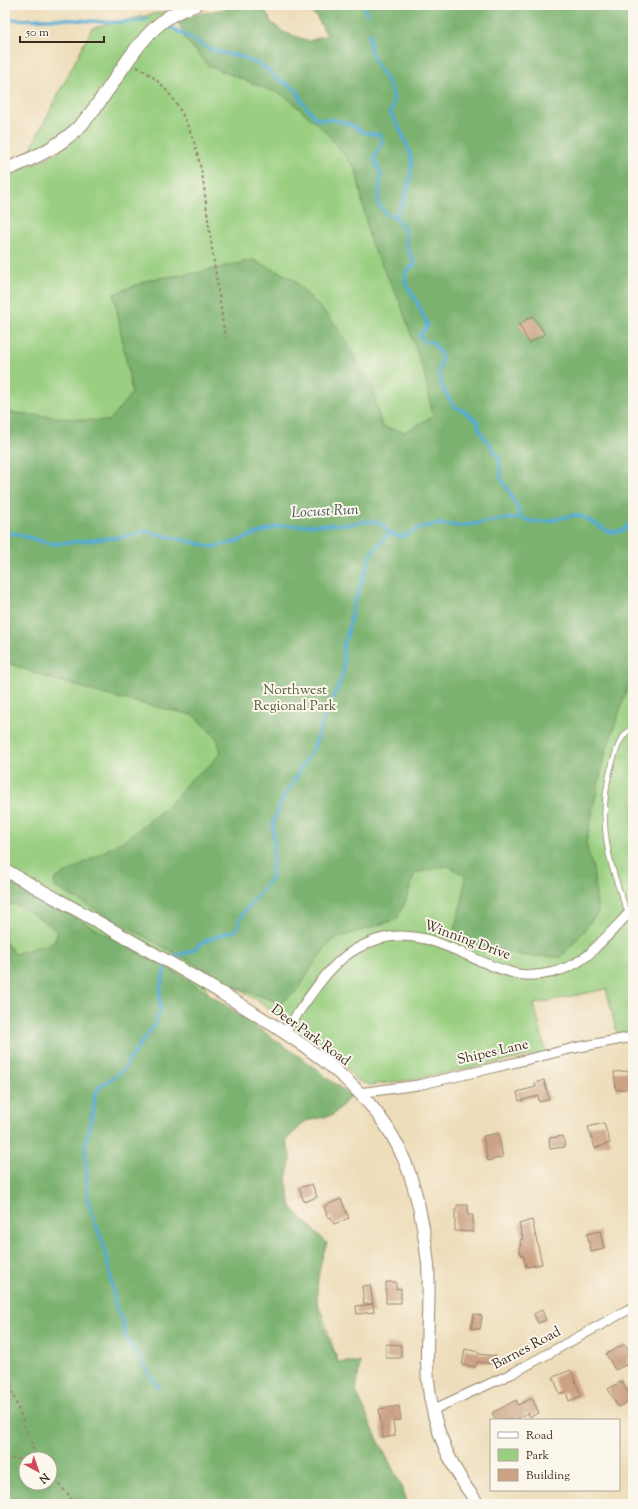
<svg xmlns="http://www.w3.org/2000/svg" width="638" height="1509" font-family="'Sorts Mill Goudy',serif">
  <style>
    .green { fill: #9acf81; stroke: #6a7c50; fill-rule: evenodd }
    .forest { fill: #7bb26f; stroke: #5b6e46; fill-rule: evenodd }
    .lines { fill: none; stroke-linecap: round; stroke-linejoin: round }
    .stream { stroke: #55abd2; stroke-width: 3.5 }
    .building { fill: #cca284 }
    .service-casing { stroke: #94846c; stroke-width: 6 }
    .minor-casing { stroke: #94846c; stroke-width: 11 }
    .tertiary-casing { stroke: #94846c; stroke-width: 14 }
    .secondary-casing { stroke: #94846c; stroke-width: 15 }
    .path { stroke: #94846c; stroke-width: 2; stroke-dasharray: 3 3; stroke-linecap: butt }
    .service { stroke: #fff; stroke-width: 4.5 }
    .minor { stroke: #fff; stroke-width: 9 }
    .tertiary { stroke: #fff; stroke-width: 12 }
    .secondary { stroke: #fff; stroke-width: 13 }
    .labels { text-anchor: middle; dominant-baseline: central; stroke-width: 4; stroke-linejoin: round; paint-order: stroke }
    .park-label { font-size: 14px; fill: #585c3c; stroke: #fbf7ec }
    .street-label { font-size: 14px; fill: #3b2a1e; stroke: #fbf7ec }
    .water-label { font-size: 15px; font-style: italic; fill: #44575d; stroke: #fbf7ec }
  </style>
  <rect width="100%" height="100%" fill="#fbf7ec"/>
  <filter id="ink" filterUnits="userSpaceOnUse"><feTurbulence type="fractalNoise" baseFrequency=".025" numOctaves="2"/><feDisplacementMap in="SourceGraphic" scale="8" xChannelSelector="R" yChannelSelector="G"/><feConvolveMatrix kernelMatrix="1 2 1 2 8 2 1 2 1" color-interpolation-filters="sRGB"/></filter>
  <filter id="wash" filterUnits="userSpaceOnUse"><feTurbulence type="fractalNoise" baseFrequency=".012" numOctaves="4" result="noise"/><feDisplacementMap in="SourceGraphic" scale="16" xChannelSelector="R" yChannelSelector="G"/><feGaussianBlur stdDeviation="0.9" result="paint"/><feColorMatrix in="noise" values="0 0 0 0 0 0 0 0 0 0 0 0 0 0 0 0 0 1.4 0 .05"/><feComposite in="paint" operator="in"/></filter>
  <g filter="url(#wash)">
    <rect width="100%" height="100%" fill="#eeddba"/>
    <!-- green -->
    <path class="green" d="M167 11 73 126 61 136 27 156 92 28Z
      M170 27 335 120 633 518V1030L617 1033 606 989 534 1004 546 1053 409 1080 370 1085 356 1080 338 1057 252 997 238 989 200 975 229 1039 386 1504H5V176L43 160 63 149 79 136 110 101 143 50 157 33ZM26 1459H50V1483H26Z"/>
    <!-- forest -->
    <path class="forest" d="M244 5H263L271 22 283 32 309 41 327 35 316 16 301 5H633V672L604 757 586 843 593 869 598 912 579 937 561 957 525 956 476 944 454 931 463 897 465 876 448 866 415 873 406 900 397 919 332 940 317 959 297 991 280 1003 240 989 55 887 54 880 128 838 171 803 190 780 210 765 221 752 217 738 193 715 113 697 43 676 5 662V412L85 420 109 421 132 393 114 294 151 279 196 273 253 260 292 278 337 326 372 386 382 427 405 432 433 416 425 376 400 302 370 241 356 169 326 132 285 96 209 66 186 40 177 21C189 17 200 13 213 11 224 9 233 9 244 5Z
      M5 879 176 973 215 998 300 1057 351 1096 333 1115 306 1121 286 1140 291 1159 286 1179 291 1207 327 1243C318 1268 314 1293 320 1319 324 1333 332 1348 338 1362H360L356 1391 375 1434 403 1489 406 1504H5V942L15 954 54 942 58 932 41 919 15 904 5 906ZM26 1459H50V1483H26Z"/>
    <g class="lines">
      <!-- stream -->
      <path class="stream" d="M364 5 367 15
        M5 19C23 21 40 18 58 19 88 20 117 26 147 19
        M170 27 208 48 222 53 239 56 259 64 268 70 275 77 298 91 301 100 316 119 335 120 352 125 362 132 380 135 382 142 374 158 381 175 378 204 385 213 395 218 405 229 407 248 415 264 406 272 405 282 417 302 428 326 419 336 425 341 433 343 438 349 442 358 439 373 444 391 454 406 464 411 477 421 480 431 499 458 501 478 517 506 521 518
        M370 33C370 38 369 43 370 48 373 69 404 91 390 112 398 125 406 139 410 154 416 172 404 202 395 218
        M5 531 52 544 123 537 145 531 213 547 239 541 252 535 280 526 351 524 370 521 382 524 389 533 401 537 422 527 439 524 460 526 504 519 521 518 535 522 549 521 575 515 584 517 609 532 622 531 628 526 633 518
        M175 956 191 951 207 940 236 930 242 915 271 878 274 848 273 824 281 802 314 747 327 709 340 683 344 669 343 646 348 632 353 606 372 552 389 533
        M158 1387 126 1337 123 1322 116 1307 106 1252 88 1202 86 1167V1142L94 1106 95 1094 100 1086 113 1078 124 1069 130 1058 156 1023 160 1010V990L165 968"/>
    </g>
    <g id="blocks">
      <!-- building -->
      <path class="building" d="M533 316 545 334 529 343 519 324Z
        M631 1071 633 1088 616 1090 614 1072Z
        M544 1080 549 1099 539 1102 538 1096 519 1101 517 1092 536 1087 535 1083Z
        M604 1123 610 1143 595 1148 588 1127Z
        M498 1133 503 1157 488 1161 483 1136Z
        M563 1136 565 1147 550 1149 549 1138Z
        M312 1184 317 1197 304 1202 299 1188Z
        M341 1199 349 1218 334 1224 331 1217 328 1218 324 1206Z
        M457 1205H468V1215H473V1232L455 1231V1210H457Z
        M532 1220 542 1264 526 1267 523 1255 521 1256 519 1247H521L520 1240 523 1239 519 1224Z
        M600 1231 604 1249 591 1252 587 1234Z
        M386 1282H396V1289L401 1288V1303H386Z
        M370 1285 373 1304H364L362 1286Z
        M373 1304 374 1312 357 1314 356 1306Z
        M542 1310 546 1320 538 1323 534 1314Z
        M474 1314 482 1316 480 1329 471 1328Z
        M386 1344 401 1345V1358H386Z
        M625 1344 632 1357 626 1360 628 1364 615 1370 606 1354Z
        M465 1349 479 1352 478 1354 496 1356 495 1364 477 1362 476 1367 462 1365Z
        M571 1370 581 1396 569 1401 566 1392 560 1394 553 1377Z
        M622 1381 632 1400 618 1407 608 1389Z
        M532 1398 539 1413 530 1417 528 1413 515 1420H496L492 1413 516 1400 518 1405Z
        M399 1406 401 1420 393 1421 395 1436 383 1438 379 1409Z"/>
    </g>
  </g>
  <g filter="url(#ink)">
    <use href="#blocks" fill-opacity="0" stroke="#94846c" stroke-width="1"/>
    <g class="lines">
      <defs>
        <path id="service" d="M628 913C609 866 597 823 610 771 613 761 616 748 621 740 624 735 629 730 633 726"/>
        <path id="minor" d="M284 1033C302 1008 321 976 344 957 354 949 365 944 376 940 427 923 470 964 518 974 540 978 566 971 584 958 589 955 593 950 597 946 610 934 621 921 633 909
          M359 1093 418 1085 480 1071 574 1048 633 1037
          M432 1410 511 1374 633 1307"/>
        <path id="tertiary" d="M5 870C78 911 152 951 223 994 285 1032 355 1072 393 1137 414 1173 424 1224 428 1265 430 1296 427 1325 427 1356 426 1410 445 1461 478 1504"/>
        <path id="secondary" d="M5 170C32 159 57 148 78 128 110 96 132 40 170 16 178 11 186 8 195 5"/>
      </defs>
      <!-- service casing -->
      <use href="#service" class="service-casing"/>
      <!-- minor casing -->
      <use href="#minor" class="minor-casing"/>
      <!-- tertiary casing -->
      <use href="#tertiary" class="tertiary-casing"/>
      <!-- secondary casing -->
      <use href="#secondary" class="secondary-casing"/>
      <!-- path -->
      <path class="path" d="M137 67C180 88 198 143 204 187 206 201 207 214 209 227 214 264 220 301 225 338
        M5 1356 11 1373 12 1392 37 1459
        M5 1459H26
        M50 1476 69 1495 74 1504"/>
      <!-- service -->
      <use href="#service" class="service"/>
      <!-- minor -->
      <use href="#minor" class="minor"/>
      <!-- tertiary -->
      <use href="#tertiary" class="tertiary"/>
      <!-- secondary -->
      <use href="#secondary" class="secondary"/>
    </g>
  </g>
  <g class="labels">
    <!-- park labels -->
    <g class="park-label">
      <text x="295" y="691">Northwest<tspan x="295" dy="16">Regional Park</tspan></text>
    </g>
    <!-- street labels -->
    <g class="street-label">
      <text transform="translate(467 941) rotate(20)">Winning Drive</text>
      <text transform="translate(310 1036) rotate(36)">Deer Park Road</text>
      <text transform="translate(493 1053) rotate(-13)">Shipes Lane</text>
      <text transform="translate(527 1349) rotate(-28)">Barnes Road</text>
    </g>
    <!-- water labels -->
    <g class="water-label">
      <text transform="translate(325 512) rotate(-3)">Locust Run</text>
    </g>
  </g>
  <!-- margin -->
  <rect width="638" height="1509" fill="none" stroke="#fbf7ec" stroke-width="20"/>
  <!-- legend -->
  <rect x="490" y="1419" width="130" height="72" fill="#fbf7ec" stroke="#aea59a"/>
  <rect x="498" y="1432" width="20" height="6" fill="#ffffff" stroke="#aea59a"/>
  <text x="526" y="1439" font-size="12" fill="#3b2a1e">Road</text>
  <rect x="498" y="1449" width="20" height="12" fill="#9acf81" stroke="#aea59a"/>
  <text x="526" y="1459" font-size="12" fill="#3b2a1e">Park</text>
  <rect x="498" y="1469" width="20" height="12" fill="#cca284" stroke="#aea59a"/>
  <text x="526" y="1479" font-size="12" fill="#3b2a1e">Building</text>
  <!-- north arrow -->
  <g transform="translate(38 1471) rotate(140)"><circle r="19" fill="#fbf7ec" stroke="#aea59a"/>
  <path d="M0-3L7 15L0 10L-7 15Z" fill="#d1495b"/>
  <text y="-6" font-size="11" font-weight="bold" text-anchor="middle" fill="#3b2a1e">N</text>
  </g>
  <!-- scale -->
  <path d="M20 36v6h84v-6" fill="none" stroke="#3b2a1e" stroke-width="2"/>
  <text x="26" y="36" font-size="12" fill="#3b2a1e" stroke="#fbf7ec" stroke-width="3" paint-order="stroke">50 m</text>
</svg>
